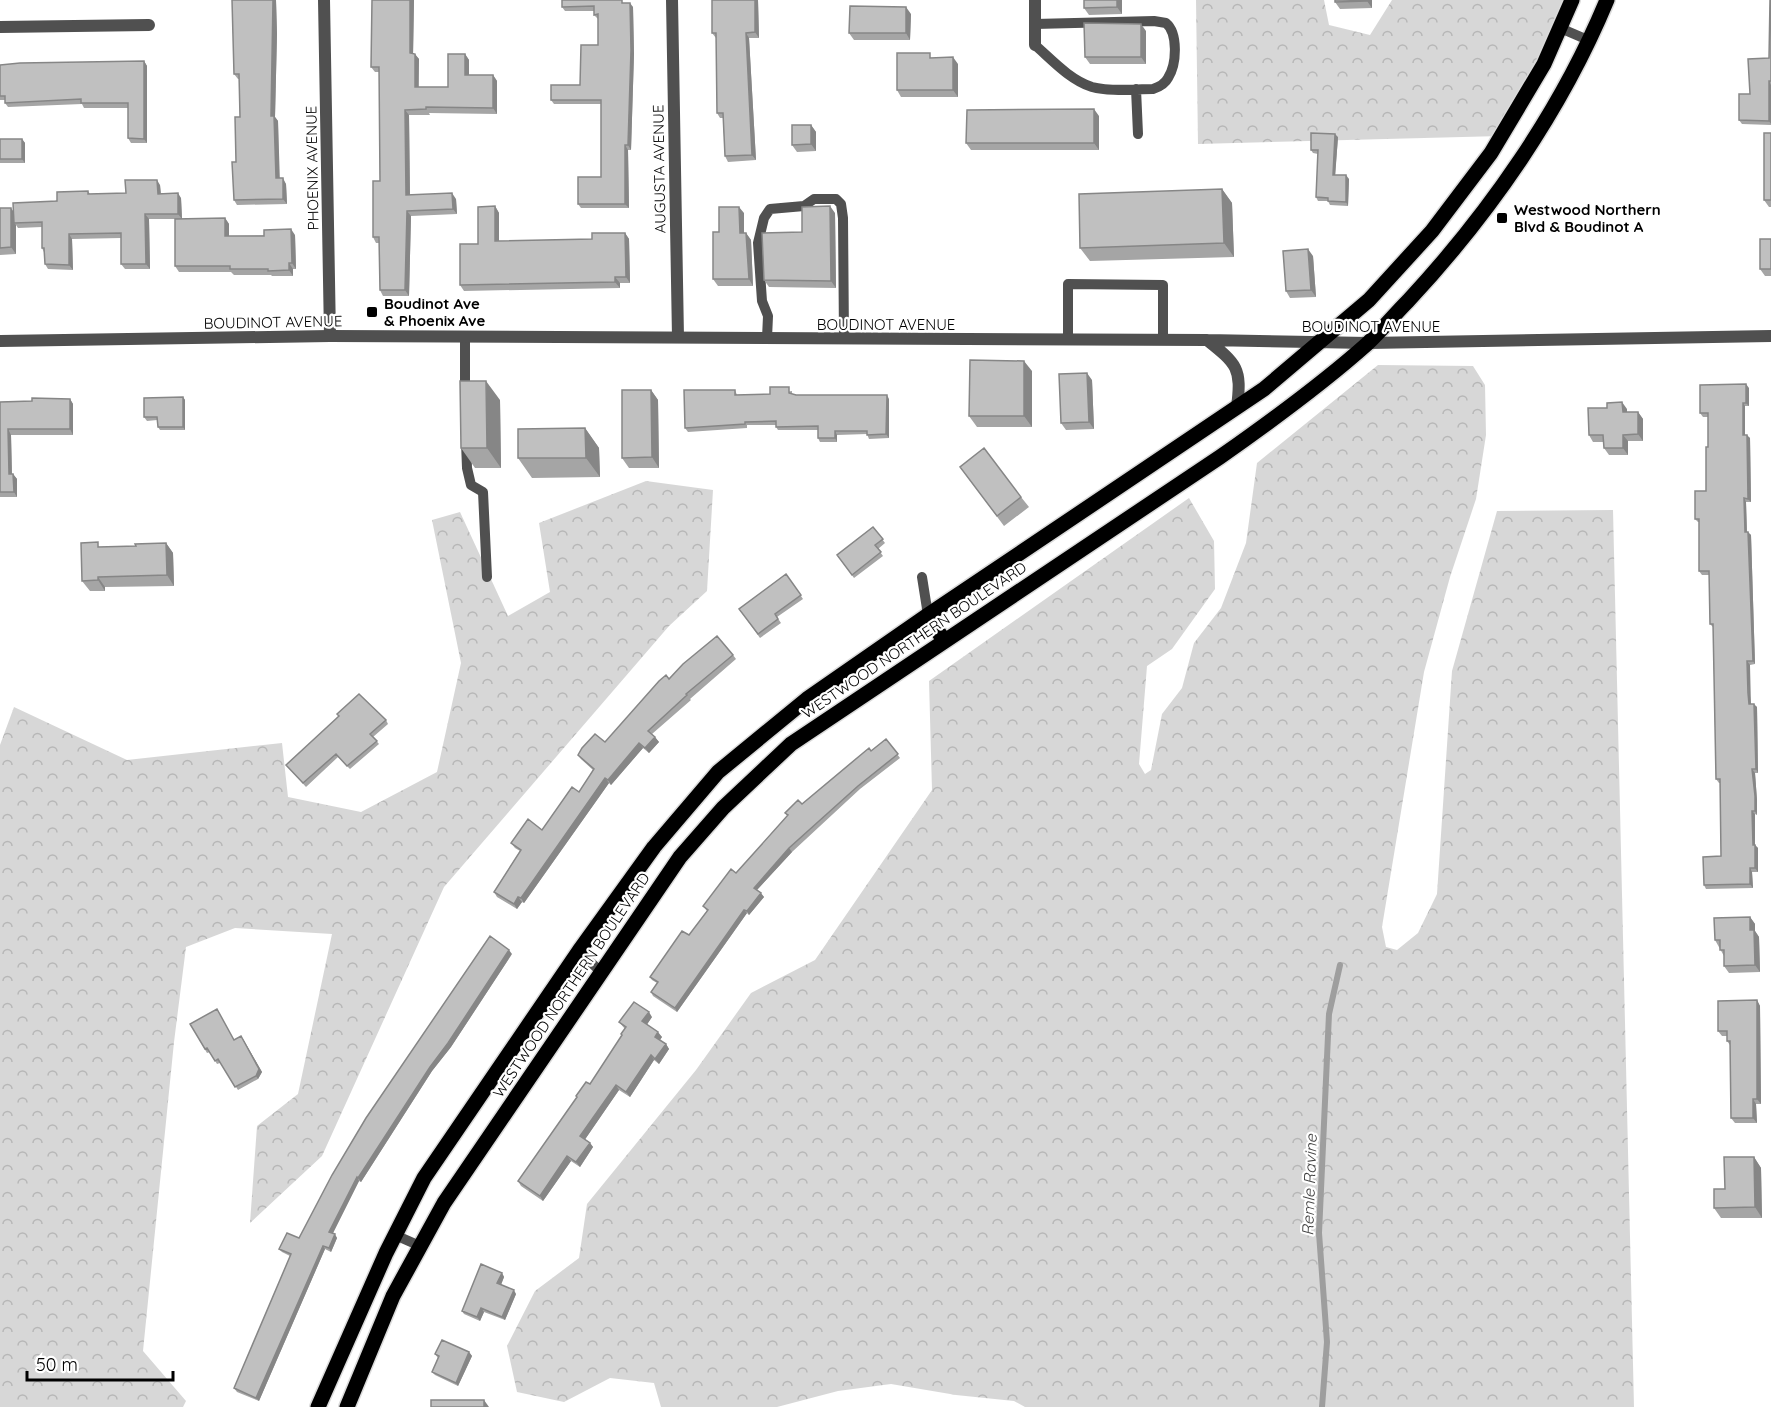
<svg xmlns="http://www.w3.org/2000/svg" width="1771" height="1407" font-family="Quicksand,sans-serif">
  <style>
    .forest { fill: url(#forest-crowns) }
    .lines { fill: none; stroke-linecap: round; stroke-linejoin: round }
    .stream { stroke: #9e9e9e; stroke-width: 6 }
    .primary-casing { stroke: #dbdbdb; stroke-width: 18 }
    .service { stroke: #505050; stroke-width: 10 }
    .minor { stroke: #505050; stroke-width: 12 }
    .tertiary { stroke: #505050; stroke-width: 12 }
    .primary { stroke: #000; stroke-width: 15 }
    .wall { fill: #a5a5a5 }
    .shaded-wall { fill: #868686 }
    .building { fill: #c0c0c0; stroke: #868686; stroke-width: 1.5 }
    .poi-dot { fill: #000; stroke: #fff; stroke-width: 2 }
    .labels { text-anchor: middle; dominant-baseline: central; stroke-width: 4.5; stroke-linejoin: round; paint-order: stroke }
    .street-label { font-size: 15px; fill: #000; stroke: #fff }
    .poi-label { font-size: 15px; font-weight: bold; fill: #000; stroke: #fff; text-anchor: start }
    .water-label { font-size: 16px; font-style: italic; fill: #3f3f3f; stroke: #fff }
  </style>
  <defs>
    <pattern id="forest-crowns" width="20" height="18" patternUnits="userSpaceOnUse" patternTransform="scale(1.5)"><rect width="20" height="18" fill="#d7d7d7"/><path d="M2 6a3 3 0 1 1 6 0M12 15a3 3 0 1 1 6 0" fill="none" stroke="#b7b7b7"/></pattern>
  </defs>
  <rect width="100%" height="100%" fill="#fff"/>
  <!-- forest -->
  <path class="forest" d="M1196 0H1324L1329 25 1370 35 1392 0H1572L1501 136 1198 144Z
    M1378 365 1473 366 1485 385 1486 435 1476 499 1450 577 1424 672 1382 927 1386 947 1397 950 1418 933 1437 894 1452 671 1497 511 1613 510 1634 1407H1025L1014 1401 956 1395 891 1384 838 1391 777 1407H661L654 1383 610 1378 564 1402 517 1392 507 1346 535 1291 579 1258 587 1204 696 1070 751 993 815 960 932 790 929 681 1189 498 1214 541 1215 589 1172 649 1147 666 1139 764 1145 774 1151 770 1162 714 1182 688 1194 643 1221 608 1246 543 1257 463Z
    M646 481 713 490 707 591 669 626 444 887 322 1156 250 1223 257 1126 298 1094 332 934 235 928 186 947 174 1042 143 1351 186 1401 183 1407H0V745L14 707 127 760 282 743 288 797 361 812 437 772 461 663 432 520 460 512 508 616 550 592 539 523Z"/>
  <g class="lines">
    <!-- stream -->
    <path class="stream" d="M1322 1407 1327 1342 1319 1233 1329 1014 1340 965"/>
    <defs>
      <path id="primary" d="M928 615 944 641
        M318 1407 386 1253 424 1178 579 951 654 847 718 772 807 699 928 615 1264 389 1369 300 1432 231 1491 153 1544 64 1572 0
        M347 1407 393 1296 444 1203 680 857 723 808 791 744 1220 457C1270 422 1321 385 1367 344 1381 331 1394 315 1408 301 1489 214 1561 111 1607 0"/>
    </defs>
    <!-- primary casing -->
    <use href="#primary" class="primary-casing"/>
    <!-- service -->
    <path class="service" d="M1035 24 1154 21 1166 23C1178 33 1177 64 1168 78 1165 84 1159 87 1153 89 1134 89 1110 92 1092 87 1070 80 1052 60 1035 45
      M1560 28 1588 40
      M1136 89 1138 134
      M465 337V393
      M767 338 768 316 762 301 758 243 764 218 770 209 804 206 814 199H836L841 204 843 218 844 339
      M1068 339V284L1163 285V339
      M466 442 467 468 471 485 483 492 487 577
      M922 577 928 615
      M579 951 601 972
      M395 1235 420 1246"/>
    <!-- minor -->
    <path class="minor" d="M324 0 330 336
      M672 0 678 337
      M1035 0V45
      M0 27 149 25
      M1368 343 1771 336"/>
    <!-- tertiary -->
    <path class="tertiary" d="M1207 340C1237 364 1242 368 1237 407
      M0 341 330 336 1207 340 1368 343"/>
    <!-- primary -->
    <use href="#primary" class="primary"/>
  </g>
  <!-- wall -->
  <path class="wall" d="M232 0H276L277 34 275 117 278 121 279 178 286 184 287 204 237 205 234 200 240 117 239 79H238L234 74Z
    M372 0H414L413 53 419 59V87H448L465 54 469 60V75H493L497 81V114L429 113 430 115H409L410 195 456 199 457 214 411 216 409 296H383L380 290 379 243H376L373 237 380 181 379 72H375L371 67Z
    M758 0 759 38H749L756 160 728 162 725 156 723 118H720L717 113 716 38 712 33Z
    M1084 0H1122V14L1089 15 1084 8Z
    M1335 0H1372V8L1340 9 1335 2Z
    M1771 0V125L1742 124 1739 120 1750 94 1769 58Z
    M625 3 633 7 634 54 631 150H628L629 208H581L578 204 601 177V104H554L551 100 580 85 598 45V19L594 15V11H565L562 7Z
    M911 14 910 40H854L849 33Z
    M1146 31V64H1090L1085 57Z
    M144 61 147 66V143H131L128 138V108H84L82 104 8 107 5 103V100H0V65Z
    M958 64V97H901L897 90Z
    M1099 116V150H971L966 143Z
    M811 125 816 132V151L797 152 792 145Z
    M1771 133V207H1769L1764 200Z
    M1338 137 1335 175 1349 179 1348 206 1330 205 1328 201H1318L1316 197 1318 154 1313 153 1311 150Z
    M0 139H22L25 143V163H0Z
    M160 185 161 193 181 198 182 219H149L150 269H125L121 264V238L72 239 73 270 48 269 45 264 44 252 42 248V227L18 228 16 225V254L0 255V208L14 213 88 191 90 194 126 193Z
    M1222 189 1232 203 1234 257 1090 261 1080 248Z
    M495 206 499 213V241L592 239 625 233 629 239 630 283H620V288L464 291 460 285Z
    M744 213V233H746L751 240 753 286H718L713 279 719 232Z
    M835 213 836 288 769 287 764 280 802 232Z
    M225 218 229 224V236L295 235 296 269H293V276H272L271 275H234L231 272H179L175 266Z
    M1771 239V276H1765L1760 269Z
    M1313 256 1316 297 1290 298 1286 291Z
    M1032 371V427H977L969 416Z
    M1092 380 1094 429 1066 430 1061 423Z
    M1749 388V406H1745V435L1750 438 1751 502H1746L1747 532 1751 535 1755 664 1750 665V696L1751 704 1757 707 1758 773H1755L1757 800V815L1755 814V845L1758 848V872H1752L1753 888 1706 889 1704 885 1721 856 1720 783H1719L1716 779 1713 627 1710 624 1709 575H1702L1699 571V522H1698L1695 519 1706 491 1708 447V417H1703L1700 413Z
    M651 390 658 400 659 468H629L622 458Z
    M735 390 737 395 770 394 792 391V394L796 395 889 399V438L869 439 867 434 837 435V442H820L818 438V430H778L776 427V425H747V428L688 432 685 428Z
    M183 397 185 400V430H160L158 427 157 420 147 421 144 417Z
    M0 399V402L32 401 70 399 73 404V435H11L12 474H13L17 479V497H0Z
    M500 400 501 468H475L461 448Z
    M1627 409V412H1638L1643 419V441H1628V455H1609L1604 448 1603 442H1593L1589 435Z
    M585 428 599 448 600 477 532 478 518 458Z
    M960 467 1021 497 1029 507 1004 526Z
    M873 527 885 543 878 549 883 556 854 578 837 555Z
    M166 543 173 553 174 586 105 587V591H90L82 581 136 546Z
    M786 574 803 599 777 617 781 623 760 638 739 609Z
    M733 655 736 659 690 699 691 700 652 734 659 742 649 753 643 748 611 785 609 783 524 903 522 902 517 909 497 897 494 892 520 851 515 848 511 843 542 830 579 792 593 770 581 759 578 755 605 742 669 679Z
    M337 714 386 720 388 724 373 737 379 744 350 769 338 757 306 787 286 765 339 717Z
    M886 739 900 758 860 789 792 852 757 890 764 897 749 915 747 913 677 1012 653 996 651 992 657 983 652 980 650 977 689 935 707 911 703 906 736 873 787 816 785 813 802 804Z
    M1750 917 1755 924V931L1759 937 1760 972 1729 973 1724 966V956L1715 940Z
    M512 954 451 1047 432 1071 361 1182 359 1181 333 1233 337 1238 331 1252 325 1249 259 1401 237 1392 234 1388 290 1256 282 1252 279 1249 299 1238Z
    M1757 1000 1760 1006 1761 1104H1756L1757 1123H1735L1731 1118 1730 1045 1727 1041V1036H1722L1718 1031Z
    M652 1017 647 1024 662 1037 660 1040 666 1044 669 1049 659 1064 654 1060 630 1097 619 1090 585 1139 590 1143 593 1147 580 1167 571 1161 543 1201 521 1186 518 1181 577 1098 576 1096 590 1084 622 1036 621 1034 625 1029 619 1022Z
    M190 1024 234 1040 243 1039 262 1072 258 1079 238 1090 220 1063 217 1064 210 1052 207 1053Z
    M1754 1157 1761 1168 1762 1218H1721L1714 1208 1725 1189Z
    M502 1273 504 1277 501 1285 516 1294 505 1320 484 1312 480 1321 464 1314 462 1311Z
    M469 1352 472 1356 458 1386 435 1375 432 1372 438 1358 435 1354Z"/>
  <!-- shaded-wall -->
  <path class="shaded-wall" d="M273 0H276L277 34 275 117 278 121 280 184 276 178 271 116Z
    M410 0H414L413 58 410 53Z
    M755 0H758L759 38 755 32Z
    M1117 0H1122V14L1117 7Z
    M1367 0H1372V8L1367 1Z
    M630 3 633 7 634 54 631 150 628 145Z
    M906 7 911 14 910 40 906 33Z
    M1141 24 1146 31V64L1141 57Z
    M746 33 749 38 756 160 752 155Z
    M415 54 419 59 418 93 415 87Z
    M465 54 469 60V81L465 75Z
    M953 57 958 64V97L953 90Z
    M144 61 147 66V143L144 139Z
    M493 75 497 81V114L493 108Z
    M1769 81 1771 85V124L1769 121Z
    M1094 109 1099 116V150L1094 143Z
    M405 110 409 115 410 200 406 195Z
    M811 125 816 132V151L811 144Z
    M1335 134 1338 137 1335 178 1333 175Z
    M22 139 25 143V163L22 159Z
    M625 145 628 150 629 208 625 204Z
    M1346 175 1349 179 1348 206 1346 202Z
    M283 178 286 184 287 204 283 199Z
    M157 180 160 185 161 199 158 194Z
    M1222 189 1232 203 1234 257 1224 243Z
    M178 193 181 198 182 219 178 214Z
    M452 193 456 199 457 214 453 209Z
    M495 206 499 213V247L495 241Z
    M830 206 835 213 836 288 831 281Z
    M739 207 744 213V240L740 233Z
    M11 208 16 215 14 223 16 225V254L11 247Z
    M407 211 411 216 409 296 405 290Z
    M145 214 149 219 150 269 146 264Z
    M225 218 229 224V242L225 236Z
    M291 229 295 235 296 269 292 263Z
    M625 233 629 239 630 283 626 277Z
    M746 233 751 240 753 286 749 279Z
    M69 234 72 239 73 270 69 265Z
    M1308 249 1313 256 1316 297 1311 290Z
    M289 263 293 269V276L289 270Z
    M615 277 620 283V288L615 282Z
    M1024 361 1032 371V427L1024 416Z
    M1087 373 1092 380 1094 429 1089 422Z
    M486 381 500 400 501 468 487 448Z
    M1746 384 1749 388V406L1746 403Z
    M651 390 658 400 659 468 652 457Z
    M887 395 889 399V438L886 434Z
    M183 397 185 400V430L183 427Z
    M70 399 73 404V435L70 429Z
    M1622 402 1627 409V419L1623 412Z
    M1743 403 1745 406V438L1743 435Z
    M1638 412 1643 419V441L1638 434Z
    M585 428 599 448 600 477 586 458Z
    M8 429 11 435 12 479 9 474Z
    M835 431 837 435V442L835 438Z
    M1623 435 1628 441V455L1623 448Z
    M1747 435 1750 438 1751 502 1748 499Z
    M13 474 17 479V497L14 492Z
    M1744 498 1746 502 1747 535 1745 532Z
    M1748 532 1751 535 1755 664 1753 661Z
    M166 543 173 553 174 586 167 575Z
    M98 577 105 587V591L98 580Z
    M1747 661 1750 665 1751 707 1749 704Z
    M1754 704 1757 707 1758 773 1756 769Z
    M655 737 659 742 649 753 645 748Z
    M639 743 643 748 611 785 608 780Z
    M1752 769 1755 773 1757 800V815L1755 811Z
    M605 778 609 783 524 903 521 898Z
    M1752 811 1755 814V849L1753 845Z
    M1755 845 1758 848V872L1755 868Z
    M789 848 792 852 756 891 754 888Z
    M1750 868 1752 872 1753 888 1750 884Z
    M761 893 764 897 749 915 747 911Z
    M518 897 522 902 517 909 514 904Z
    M744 910 747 913 677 1012 675 1008Z
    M1750 917 1755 924V931L1759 937 1760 972 1755 965 1750 930Z
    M509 950 512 954 451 1047 432 1071 361 1182 358 1178 430 1067Z
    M1757 1000 1760 1006 1761 1104 1757 1099Z
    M649 1012 652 1017 646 1026 642 1021Z
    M658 1032 662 1037 659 1041 655 1037Z
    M243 1039 262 1072 258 1079 256 1076Z
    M666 1044 669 1049 659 1064 655 1059Z
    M651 1055 654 1060 630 1097 626 1092Z
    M616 1085 619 1090 584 1141 580 1136Z
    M1753 1099 1756 1104 1757 1123 1753 1118Z
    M590 1143 593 1147 580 1167 576 1162Z
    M567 1156 571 1161 543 1201 540 1196Z
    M1754 1157 1761 1168 1762 1218 1755 1207Z
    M357 1177 359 1181 332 1235 329 1232Z
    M335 1234 337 1238 331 1252 329 1248Z
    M323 1246 325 1249 259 1401 256 1398Z
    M502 1273 504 1277 500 1287 497 1283Z
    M514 1290 516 1294 505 1320 502 1317Z
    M481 1308 484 1312 480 1321 477 1317Z
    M469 1352 472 1356 458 1386 456 1383Z
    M484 1400 489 1407H484Z"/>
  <!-- building -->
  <path class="building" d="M232 0H273L271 116H274L276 178H283V199L234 200 232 162H236L235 117H240L239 74H234Z
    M372 0H410V53L415 54V87H448V54H465V75H493V108L426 107V109L405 110 406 195 452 193 453 209 407 211 405 290H380L379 237H373V181H380L379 67H371Z
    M562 0H622V3H630L631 50 628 145H625V204H578V177H601V100H551V85H580L581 45H598V14L594 15V6L562 7Z
    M712 0H755V32L746 33 752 155 725 156 723 113H717L716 33H712Z
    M1084 0H1117V7L1084 8Z
    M1335 0H1367V1L1335 2Z
    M1770 0H1771V81H1769V121L1739 120V94H1750L1748 59 1769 58Z
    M850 6 906 7V33H849Z
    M1084 23 1141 24V57H1085Z
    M897 53H930V58L953 57V90H897Z
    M144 61V139L128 138V103H81V99L5 103V96H0V65L20 63Z
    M1094 109V143H966L967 110Z
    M792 125H811V144L792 145Z
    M1311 133 1335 134 1333 175H1346V202L1328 201V198L1316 197 1318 150H1311Z
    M1764 133H1771V200H1764Z
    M0 139H22V159H0Z
    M125 180H157L158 194 178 193V214H145L146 264H121V233L69 234V265L45 264 44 248H42V222L14 223 13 203 57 201V192L88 191V194L126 193Z
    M1222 189 1224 243 1080 248 1079 194Z
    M495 206V241L592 239V233H625L626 277H615V282L460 285V244H478V207Z
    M830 206 831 281 764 280 762 233 802 232V207Z
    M719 207H739L740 233H746L749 279H713V232H719Z
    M0 208H11V247L0 248Z
    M225 218V236H264V230L291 229 292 263H289V270L268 271V269H230V266H175V219Z
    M1760 239H1771V269H1760Z
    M1308 249 1311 290 1286 291 1283 251Z
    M970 360 1024 361V416H969Z
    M1087 373 1089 422 1061 423 1059 374Z
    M460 381H486L487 448H461Z
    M1746 384V403H1743V435H1747L1748 499 1744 498 1745 532H1748L1753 661H1747L1748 693 1749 704H1754L1756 769H1752L1755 796V811H1752L1753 845H1755V868H1750V884L1704 885 1703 857 1721 856 1720 779H1716L1713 624H1710L1709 571H1699V519H1695V491H1706V447H1708V413H1700V385Z
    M770 387H789V393L796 395H887L886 434 867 435V431H835V438H818V426L776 427V421L745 422V424L685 428 684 390H735V395L770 394Z
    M622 390H651L652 457 622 458Z
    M183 397V427H158L157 417H144V398Z
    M32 398 70 399V429H8L9 474H13L14 492H0V402L32 401Z
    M1622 402 1623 412H1638V434L1623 435V448H1604L1603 435H1589L1588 408H1607V403Z
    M585 428 586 458H518V429Z
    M984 448 1021 497 997 516 960 467Z
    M873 527 883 539 875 545 881 552 852 575 837 555Z
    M98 542V547L136 546 135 544 166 543 167 575 98 577V580L82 581 81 543Z
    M786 574 801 595 775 614 778 619 758 634 739 609Z
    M717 636 733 655 686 694 687 695 648 731 655 737 645 748 639 743 608 780 605 778 521 898 518 897 514 904 494 892 521 850 511 843 528 819 542 830 572 787 579 792 594 769 578 755 582 748 595 734 605 742 659 681 666 675 669 679 683 664Z
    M359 694 386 720 370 734 377 741 347 766 336 754 303 783 286 765 339 716 337 714Z
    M886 739 898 754 858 786 789 848 754 888 761 893 747 911 744 910 675 1008 651 992 658 982 650 977 682 931 689 935 708 910 703 906 731 869 736 873 788 815 785 813 798 800 802 804 869 748 871 751Z
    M1750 917V930H1754L1755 965 1724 966V950H1720V940H1715L1714 918Z
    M490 936 509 950 448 1043 430 1067 358 1178 357 1177 329 1232 335 1234 329 1248 323 1246 256 1398 234 1388 291 1254 279 1249 287 1233 299 1238 332 1175 366 1118Z
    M1757 1000V1099H1753V1118H1731L1730 1041H1727V1031H1718V1001Z
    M634 1002 649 1012 642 1021 658 1032 655 1037 666 1044 655 1059 651 1055 626 1092 616 1085 580 1136 590 1143 576 1162 567 1156 540 1196 518 1181 577 1097 576 1096 586 1082 590 1084 622 1035 621 1034 626 1027 619 1022Z
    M217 1009 234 1040 241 1036 259 1069 256 1076 235 1087 218 1059 215 1061 207 1048 205 1049 190 1024Z
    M1724 1157H1754L1755 1207 1714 1208V1189H1725Z
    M481 1264 502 1273 497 1283 514 1290 502 1317 481 1308 477 1317 462 1311Z
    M442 1340 469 1352 456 1383 432 1372 439 1356 435 1354Z
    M431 1400H484V1407H431Z"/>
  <!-- markers -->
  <g class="poi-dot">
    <rect x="1496" y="212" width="12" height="12" rx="3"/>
    <rect x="366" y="306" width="12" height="12" rx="3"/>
  </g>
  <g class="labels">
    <!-- street labels -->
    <g class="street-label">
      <text transform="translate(312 168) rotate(-91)">PHOENIX AVENUE</text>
      <text transform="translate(659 169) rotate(-91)">AUGUSTA AVENUE</text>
      <text transform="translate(273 322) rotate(-1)">BOUDINOT AVENUE</text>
      <text x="886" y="324">BOUDINOT AVENUE</text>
      <text x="1371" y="326">BOUDINOT AVENUE</text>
      <text transform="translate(914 640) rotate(-34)">WESTWOOD NORTHERN BOULEVARD</text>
      <text transform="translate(571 985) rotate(-56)">WESTWOOD NORTHERN BOULEVARD</text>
    </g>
    <!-- poi labels -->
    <g class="poi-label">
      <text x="1514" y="209">Westwood Northern<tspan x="1514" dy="17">Blvd &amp; Boudinot A</tspan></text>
      <text x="384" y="303">Boudinot Ave<tspan x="384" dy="17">&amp; Phoenix Ave</tspan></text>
    </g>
    <!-- water labels -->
    <g class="water-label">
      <text transform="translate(1309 1185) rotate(-88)">Remle Ravine</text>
    </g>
  </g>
  <!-- scale -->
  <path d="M27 1371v9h146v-9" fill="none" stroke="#000000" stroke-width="3"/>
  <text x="36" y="1371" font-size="18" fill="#000000" stroke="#ffffff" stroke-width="4.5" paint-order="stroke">50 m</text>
</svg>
